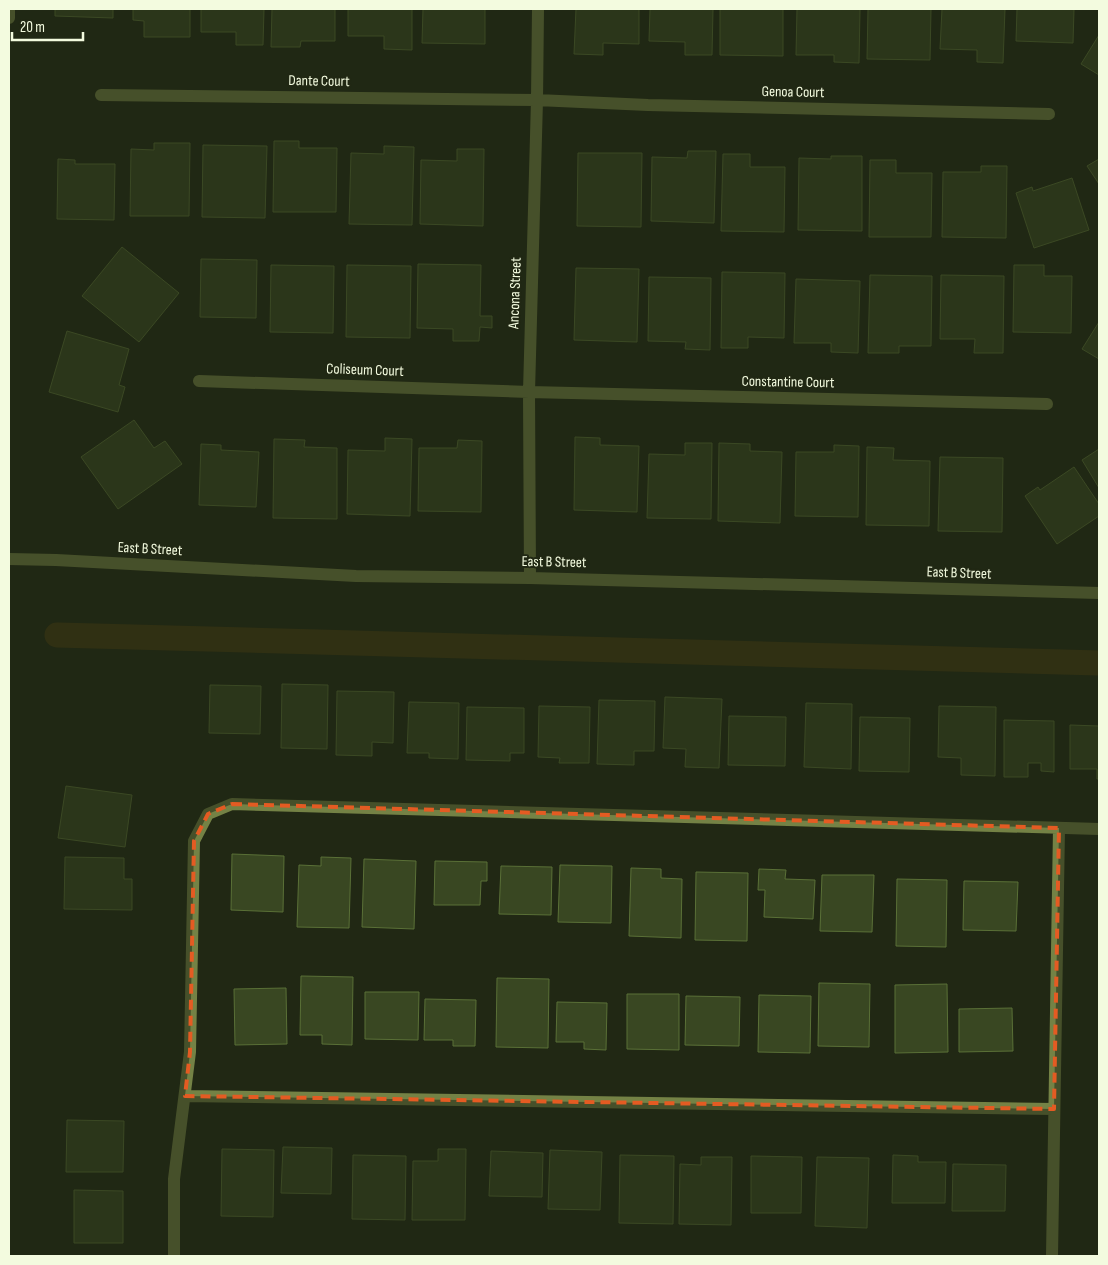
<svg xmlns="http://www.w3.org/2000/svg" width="1108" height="1265" font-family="'Sofia Sans Condensed',sans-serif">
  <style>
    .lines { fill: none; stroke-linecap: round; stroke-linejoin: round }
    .canal { stroke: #443b12; stroke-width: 25 }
    .building { fill: #394722; stroke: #5a7037 }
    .minor { stroke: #748245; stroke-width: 12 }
    .marked { fill: none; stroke: #e45b22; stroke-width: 4; stroke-dasharray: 10 6; stroke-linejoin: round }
    .labels { text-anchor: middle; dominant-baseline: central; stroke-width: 4; stroke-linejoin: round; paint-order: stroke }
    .street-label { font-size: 15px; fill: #f3fbdf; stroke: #212814 }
  </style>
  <rect width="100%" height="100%" fill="#212814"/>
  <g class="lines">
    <!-- canal -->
    <path class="canal" d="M57 635 1099 663"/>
  </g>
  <!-- building -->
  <path class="building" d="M55 9H113V18L55 16Z
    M133 9H190V37H144V21L133 20Z
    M201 9H264L263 45H236V32H201Z
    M272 9H335V41H301L300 47H271Z
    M348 9H412V50L384 49V36H348Z
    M423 9H485V44L422 43Z
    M576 9H639V44L603 43V55L574 54Z
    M650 9H713L712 55H685V42L649 41Z
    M720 9H783V56L720 55Z
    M797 9H860L859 63 834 62V55H796Z
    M868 9H931L930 60 867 59Z
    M942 9H1005L1003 63 977 62V50L940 49Z
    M1017 9H1074L1073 43 1016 41Z
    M1099 35V75L1081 64Z
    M274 141H299V148H337L336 212H273Z
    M154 143H190L189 216H130L131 149 154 150Z
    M203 145 267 146 265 218 202 217Z
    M384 146 414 147 412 225 349 224 351 153 384 154Z
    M457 149H484L483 226 420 224 421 160 457 161Z
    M688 151H716L714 223 651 221 652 157 687 158Z
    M578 153H642L641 227 577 226Z
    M723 154H750V167H785L784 232 721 231Z
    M831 156H862V231L798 230 799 158 831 159Z
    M58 159 75 160V164H115L114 220 57 219Z
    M1099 159V184L1087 166Z
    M870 160H896V173H932L931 237H869Z
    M981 166H1007L1006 238 942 237 943 172H981Z
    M1072 178 1089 230 1034 248 1016 193 1032 187 1033 191Z
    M122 247 179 293 139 342 82 296Z
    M201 259 257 260 256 318 200 317Z
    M418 264 481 265 480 316H492V328L480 327 479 341H453V329L417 328Z
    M271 265 334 266 333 333 270 332Z
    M347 265 411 266 410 338 346 337Z
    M1014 265H1044V276H1072L1071 333 1013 332Z
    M576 268 639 269 637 342 574 340Z
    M722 272 785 273 784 338 748 337V348H721Z
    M870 275 932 276 931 346H899V353H868Z
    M941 275 1004 276 1003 353H974L975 339H940Z
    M649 277 711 278 710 350 685 349 686 342 648 341Z
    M796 279 860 281 858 353 831 352V343H794Z
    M1099 322V359L1082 349Z
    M67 331 129 349 119 385 125 387 118 412 49 392Z
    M134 420 154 448 165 441 182 464 118 509 81 457Z
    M575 437 600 438V445L639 446 637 512 574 510Z
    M385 438 412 439 410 516 347 514 348 450 385 451Z
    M274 439 305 440 304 447 337 448V519L273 518Z
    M458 440 482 441 481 512 418 511 419 448H457Z
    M685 443H712L711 519 647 518 649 454 685 455Z
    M719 443 750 444V451L782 452 780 523 718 521Z
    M201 444 221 445V450L259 452 256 507 199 505Z
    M834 445 859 446 858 517 795 516 796 452H834Z
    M867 447 894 448 893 460 930 461 929 526 866 525Z
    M1099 449V488L1082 460Z
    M940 457 1003 458 1002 532 938 531Z
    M1074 467 1099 504V516L1057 544 1025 496 1038 487 1040 490Z
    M282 684 328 685 327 749 281 748Z
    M210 685 261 686 260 734 209 733Z
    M337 691 394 692 393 743 372 742V756L336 755Z
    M665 697 722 699 719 768 685 767 686 749 663 748Z
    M599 700 655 701 654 751H634V765L597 764Z
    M409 702 459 703 458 759 429 758V753H407Z
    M806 703 852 704 851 769 804 767Z
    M539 706 590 707 589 763H559L560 758 538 757Z
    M939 706 996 707 995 776 961 775V758L938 757Z
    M467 707 524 708V753H510V761L466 760Z
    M729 716 786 717 785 766 728 765Z
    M860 717 910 718 909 772 859 771Z
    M1004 720 1054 721V772L1041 771V763H1028V777H1004Z
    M1070 725 1099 726V779H1097V769H1070Z
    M66 786 132 795 125 847 58 838Z
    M232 854 284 856 283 912 231 910Z
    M65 857 124 858V879H132V910L64 909Z
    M321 857 351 858 349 928 297 927 299 865 321 866Z
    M364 859 416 861 414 929 362 927Z
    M435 861 487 862V881H481L480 905H434Z
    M560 865 612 866 611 923 558 922Z
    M501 866 552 867 551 915 499 914Z
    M631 868 661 869V878L682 879 681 938 629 936Z
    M759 869 786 870 785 879 815 880 813 919 764 917 765 890H758Z
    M696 872 748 873 747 941 695 940Z
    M822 875H874L872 932 820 931Z
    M897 879 947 880 946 947 896 946Z
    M964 881 1018 882 1016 931 963 930Z
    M301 976 353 977 352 1045 322 1044V1035H300Z
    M497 978 549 979 548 1048 496 1047Z
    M819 983 870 984 869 1047 818 1046Z
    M947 984 948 1052 895 1053V985Z
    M286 988 287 1044 235 1045 234 989Z
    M365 992H419L418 1040 365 1039Z
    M627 994H679V1050L627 1049Z
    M759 995 811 996 810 1053 758 1052Z
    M686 996 740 997 739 1046 685 1045Z
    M425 999 476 1000 475 1046H453V1040H424Z
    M557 1002 607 1003 606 1050 584 1049V1042H556Z
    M1012 1008 1013 1051 959 1052V1009Z
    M67 1120 124 1121 123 1172H66Z
    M283 1147 332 1148 331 1194 281 1193Z
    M222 1149 274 1150 273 1217 221 1216Z
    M438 1149H466L465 1220H412L413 1161H438Z
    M550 1150 602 1152 600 1210 548 1209Z
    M491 1151 543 1153 542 1197 489 1196Z
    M353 1155 406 1156 405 1220 352 1219Z
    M620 1155 674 1156 673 1224 619 1223Z
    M893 1155 918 1156V1162H946L945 1203H892Z
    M751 1156 802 1157 801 1213H751Z
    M701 1157H732L731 1225 679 1224 680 1164 701 1165Z
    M817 1157 869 1158 867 1228 815 1226Z
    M953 1164 1006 1165 1005 1211H952Z
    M74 1190 123 1191V1243H74Z"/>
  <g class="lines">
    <!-- minor -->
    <path class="minor" d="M9 18V9
      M101 95 537 100 648 105 1049 114
      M199 381 529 392 1047 404
      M9 559 56 560 356 576 530 578 1099 593
      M530 578 529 392 537 100 538 9
      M185 1096 1054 1109
      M174 1256V1179L190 1052 194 841 208 814 232 804 1099 829
      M1052 1256 1059 828"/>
  </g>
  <!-- marked area -->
  <path d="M0 0H1108V1265H0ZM232 804 1059 828 1054 1109 185 1096 190 1052 194 841 208 814Z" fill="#212814" fill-opacity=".55" fill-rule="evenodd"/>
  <path class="marked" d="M232 804 1059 828 1054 1109 185 1096 190 1052 194 841 208 814Z"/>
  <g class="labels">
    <!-- street labels -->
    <g class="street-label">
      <text transform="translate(319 81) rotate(1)">Dante Court</text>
      <text transform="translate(793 92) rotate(1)">Genoa Court</text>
      <text transform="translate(515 293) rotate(-88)">Ancona Street</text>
      <text transform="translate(365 370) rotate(2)">Coliseum Court</text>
      <text transform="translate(788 382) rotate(1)">Constantine Court</text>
      <text transform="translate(150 549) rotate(3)">East B Street</text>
      <text transform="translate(554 562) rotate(1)">East B Street</text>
      <text transform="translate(959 573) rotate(2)">East B Street</text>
    </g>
  </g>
  <!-- border -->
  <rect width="1108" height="1265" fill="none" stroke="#f3fbdf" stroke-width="20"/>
  <!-- scale -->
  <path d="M12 32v8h71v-8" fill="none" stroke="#f3fbdf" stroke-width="2.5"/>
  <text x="20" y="32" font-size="15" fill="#f3fbdf" stroke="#212814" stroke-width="4" paint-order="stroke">20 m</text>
</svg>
